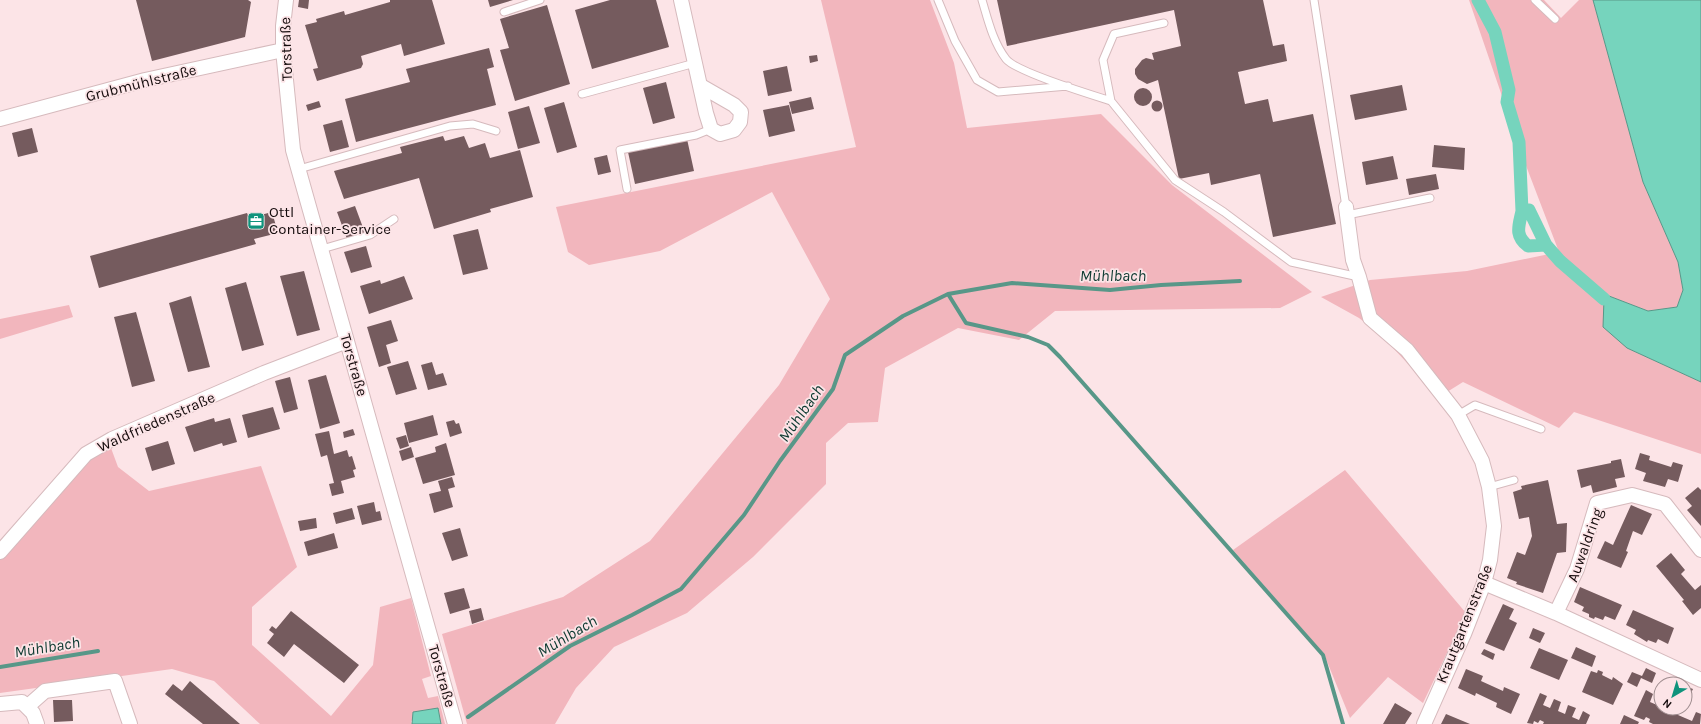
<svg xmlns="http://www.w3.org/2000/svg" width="1701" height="724" font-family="Karla,sans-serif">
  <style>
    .green { fill: #f2b6bd }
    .water { fill: #76d4bd; stroke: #589788 }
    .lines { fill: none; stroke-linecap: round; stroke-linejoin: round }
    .stream { stroke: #589788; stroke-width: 4 }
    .canal { stroke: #76d4bd; stroke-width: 13 }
    .building { fill: #755b5e }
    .service-casing { stroke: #d6babd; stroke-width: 9 }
    .minor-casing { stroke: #d6babd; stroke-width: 16 }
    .service { stroke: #fff; stroke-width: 7 }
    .minor { stroke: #fff; stroke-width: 14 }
    .labels { text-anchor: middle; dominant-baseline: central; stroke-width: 3.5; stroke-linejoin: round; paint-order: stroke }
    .street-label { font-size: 15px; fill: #130a0b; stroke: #fce4e7 }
    .poi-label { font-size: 15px; fill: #130a0b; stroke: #fce4e7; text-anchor: start }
    .water-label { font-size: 16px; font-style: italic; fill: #0e3a31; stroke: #fce4e7 }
  </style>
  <rect width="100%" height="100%" fill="#fce4e7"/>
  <!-- green -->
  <path class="green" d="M821 0H930L954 63 967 128 1101 114 1172 185 1312 292 1280 308 1055 311 1019 340 958 328 885 368 878 422 848 423 826 443V484L753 557 687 613 614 647 576 688 555 724H467L442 634 563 597 650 541 779 385 830 299 772 192 660 251 589 265 568 252 556 207 856 147Z
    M1469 0H1544L1561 18 1579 0H1593L1643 182 1678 262 1683 290 1678 307 1648 311 1609 296 1627 348 1701 382V454L1574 412 1559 428 1463 382 1439 397 1380 334 1359 318 1321 297 1370 280 1467 271 1559 252 1525 163Z
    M69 305 73 317 0 339V319Z
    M111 448 118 467 149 491 261 466 297 567 252 607V645L331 716 373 665 380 607 411 598 431 676 422 679 428 698 438 696 445 724H441L437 708 411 721 412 724H260L214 681 172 669 0 693V559L88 456Z
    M1345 470 1466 613 1423 703 1388 677 1350 718 1324 654 1233 550Z"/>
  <!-- water -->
  <path class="water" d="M1593 0H1701V382L1627 348 1603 327 1604 299 1609 296 1648 311 1677 307 1683 290 1678 262 1643 182Z
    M438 708 441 724H412L413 712Z"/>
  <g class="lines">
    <!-- stream -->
    <path class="stream" d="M948 294 966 323 1028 337 1048 345 1060 357 1323 655 1343 724
      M0 667 98 651
      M468 717 570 646 632 615 681 589 744 515 780 461 833 389 845 355 903 316 948 294 1012 283 1110 290 1161 285 1240 281"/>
    <!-- canal -->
    <path class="canal" d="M1478 0 1495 32 1509 90 1507 102 1519 142 1522 211 1529 210 1546 245 1560 261 1604 299
      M1522 211C1519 226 1514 235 1528 246L1546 245"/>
  </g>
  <!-- building -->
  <path class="building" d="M136 0H248L251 2 245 37 152 61Z
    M299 0H309L308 9 298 7Z
    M390 0H432L445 44 404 56 401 44 361 56 363 64 361 68 317 81 313 69 318 68 305 25 317 22 316 19 344 11 345 15 390 2Z
    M488 0H513L490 7Z
    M610 0H656L669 47 592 69 575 10Z
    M997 0H1263L1273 46 1284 44 1287 61 1238 72 1245 104 1268 99 1273 122 1313 114 1336 224 1273 237 1260 174 1211 185 1209 173 1179 179 1158 80 1147 84 1138 79 1135 74V69L1142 60 1146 58 1154 60 1152 53 1181 46 1174 10 1007 46Z
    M547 5 570 84 515 101 500 50 509 48 500 19Z
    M489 48 494 67 487 69 496 105 356 142 345 99 410 82 406 69Z
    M817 55 818 61 810 63 809 56Z
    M787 66 792 91 768 96 763 71Z
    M666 82 675 118 653 124 643 88Z
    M1402 85 1407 110 1355 120 1350 95Z
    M1134 97a9 9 0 1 1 18 0a9 9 0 1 1-18 0Z
    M811 97 814 109 792 114 789 102Z
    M1151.5 106a5.5 5.5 0 1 1 11 0a5.5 5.5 0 1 1-11 0Z
    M319 101 321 107 308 111 306 105Z
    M564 102 577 147 557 153 544 108Z
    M789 105 795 131 769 137 763 110Z
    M529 106 540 143 518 149 508 112Z
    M342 120 349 147 330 152 323 125Z
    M32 128 38 152 18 157 12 133Z
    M443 136 445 141 464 136 469 148 485 143 490 158 520 150 533 197 490 209 491 212 434 229 419 178 344 199 334 171 402 153 400 147Z
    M687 139 694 171 635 184 628 152Z
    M1434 145 1465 148 1464 170 1432 167Z
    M607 155 611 172 598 175 594 158Z
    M1393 156 1398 179 1366 185 1362 162Z
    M1436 174 1439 189 1409 195 1406 179Z
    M355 206 365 233 347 239 337 212Z
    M272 212 278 233 254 239 256 244 99 288 90 256 247 213 249 218Z
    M478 229 488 269 463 275 453 235Z
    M366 246 372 267 351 273 344 252Z
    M304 271 320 330 297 336 280 276Z
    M404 276 413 299 369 314 360 286 380 280 381 284Z
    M246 282 264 345 242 351 225 288Z
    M191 296 210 367 188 372 169 303Z
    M136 312 155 381 132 387 114 317Z
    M391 320 398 341 386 345 391 363 379 367 367 327Z
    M408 361 417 389 396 395 387 367Z
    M432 362 436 375 443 373 447 385 428 390 421 365Z
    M326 375 340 423 320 429 308 380Z
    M290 377 298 409 284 413 275 381Z
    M273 407 280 429 248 438 242 415Z
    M433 415 438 435 409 443 404 423Z
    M214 418 215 422 230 418 237 442 223 446 222 443 194 452 185 427Z
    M454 420 456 424 459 423 462 433 450 437 446 422Z
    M353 429 355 435 344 438 343 432Z
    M329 431 334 454 347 450 349 457 352 456 356 469 353 470 355 477 341 481 344 493 332 496 329 484 334 483 327 455 321 457 315 434Z
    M406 435 409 446 400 449 396 438Z
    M168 441 175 464 152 471 145 448Z
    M446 443 455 475 423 484 415 458 436 452 435 447Z
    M411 447 414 457 402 461 399 451Z
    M1640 453 1650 456 1649 460 1671 467 1673 462 1683 465 1678 482 1668 479 1665 487 1643 481 1646 473 1635 469Z
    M1621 459 1625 477 1615 479 1617 487 1593 493 1591 485 1581 488 1577 470 1611 463V461Z
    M452 477 455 487 448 489 453 507 434 513 429 494 441 491 438 481Z
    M1548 480 1557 524 1567 523 1566 552 1557 553 1543 593 1516 584 1517 582 1507 578 1517 552 1525 555 1532 536 1529 517 1519 519 1513 492 1522 489 1521 486Z
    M1698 487 1701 490V526L1687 510 1692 506 1685 498Z
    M374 502 376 512 380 511 382 520 362 525 357 506Z
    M1631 505 1652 514 1642 535 1633 531 1626 551 1628 552 1621 568 1597 558 1605 541 1613 545Z
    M352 508 355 519 336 524 333 513Z
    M316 518 317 528 300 531 298 521Z
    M460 528 468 556 452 561 442 533Z
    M334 533 338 548 308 556 304 542Z
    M1671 553 1685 570 1681 574 1695 590 1701 585V608L1693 615 1682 601 1684 600 1656 566Z
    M1580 587 1622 605 1615 620 1605 616 1603 620 1595 617 1594 619 1589 617V614L1582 611 1584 607 1574 602Z
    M464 588 470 608 450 614 444 593Z
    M1503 604 1514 609 1509 619 1517 623 1504 651 1485 643Z
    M481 608 484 620 472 624 469 611Z
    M1633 610 1674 628 1668 644 1658 639 1656 643 1648 640 1647 642 1634 634 1636 630 1626 625Z
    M291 611 359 665 344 683 294 644 284 657 267 643 274 634 269 630 272 626 276 629Z
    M1533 628 1545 633 1540 643 1529 638Z
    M1576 647 1596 656 1592 667 1571 658Z
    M1539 648 1568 660 1559 680 1530 668Z
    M1484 649 1495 654 1493 660 1481 654Z
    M1646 668 1656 673 1652 683 1641 678 1637 687 1627 682 1632 672 1642 676Z
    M1466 669 1483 676 1481 681 1503 691 1504 687 1520 694 1511 714 1496 707 1497 703 1476 693 1475 696 1458 688Z
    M1598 670 1603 672 1602 675 1612 680 1613 677 1623 684 1613 705 1582 692 1591 671 1597 673Z
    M1668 678 1678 683V684H1665Z
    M190 681 240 724H203L165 694 173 684 182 691Z
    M1685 686 1693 689 1688 699 1685 698Z
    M1646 690 1653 694 1650 702 1657 705 1661 698V708L1670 711 1672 708H1681L1678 715 1692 721 1696 712 1701 714 1700 724H1653L1649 722 1650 719 1646 717 1644 720 1634 716Z
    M1540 693 1547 696 1543 705 1550 708 1554 699 1561 702 1558 711 1565 714 1568 705 1576 708 1572 717 1579 720 1583 711 1590 715 1586 724H1543L1544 722 1540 720 1538 723 1534 721 1533 724 1527 723Z
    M53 700H72L73 721 54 722Z
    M1395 703 1412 713 1405 724H1383Z
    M1446 714 1470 724H1441Z
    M1624 715 1639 722 1638 724H1620Z"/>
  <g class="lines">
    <defs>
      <path id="service" d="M938 0 955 41 977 80 998 92 1068 86
        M982 0C988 20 993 42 1006 59 1016 72 1092 95 1111 101
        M1314 0 1346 207
        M1535 0 1555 19
        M504 12 540 0
        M1164 23 1114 34 1103 60 1111 101 1175 180 1224 212 1291 262 1359 277
        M582 94 695 63
        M299 169 450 126 473 124 496 131
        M627 189 620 150 696 135 711 129
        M1347 215 1430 198
        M322 249 370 235 394 219
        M1458 415 1475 405 1541 429
        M1489 487 1514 480"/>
      <path id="minor" d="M286 0 283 26V50L293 150 455 724
        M681 0 706 113 711 129 720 134 734 130 740 122 741 112 734 105 701 86
        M0 119 145 80 283 50
        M1346 207 1353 260 1359 277 1370 318 1407 350 1458 415 1482 461 1489 487 1494 526 1490 560 1484 583 1464 634 1424 724
        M0 552 86 454 112 439 264 373 347 341
        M1484 583 1556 613 1701 680
        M1556 613 1577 569 1597 503 1632 495 1665 504 1701 550
        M0 704 22 702 33 713 37 724
        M28 706 45 691 115 681 130 724"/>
    </defs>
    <!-- service casing -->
    <use href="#service" class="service-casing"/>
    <!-- minor casing -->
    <use href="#minor" class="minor-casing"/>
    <!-- service -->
    <use href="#service" class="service"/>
    <!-- minor -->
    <use href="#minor" class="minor"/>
  </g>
  <!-- icons -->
  <defs>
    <symbol id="office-square" viewBox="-11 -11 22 22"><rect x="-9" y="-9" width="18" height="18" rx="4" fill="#0f937c" stroke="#fce4e7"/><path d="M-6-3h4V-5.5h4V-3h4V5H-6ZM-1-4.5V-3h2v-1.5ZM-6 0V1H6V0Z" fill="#fff"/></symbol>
  </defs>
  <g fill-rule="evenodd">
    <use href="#office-square" x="246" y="211" width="20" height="20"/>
  </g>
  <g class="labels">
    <!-- street labels -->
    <g class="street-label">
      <text transform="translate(286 49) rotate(-92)">Torstraße</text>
      <text transform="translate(141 83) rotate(-14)">Grubmühlstraße</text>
      <text transform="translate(354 365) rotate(74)">Torstraße</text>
      <text transform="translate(156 422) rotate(-24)">Waldfriedenstraße</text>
      <text transform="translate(1585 545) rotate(-70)">Auwaldring</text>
      <text transform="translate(1464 624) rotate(-68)">Krautgartenstraße</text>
      <text transform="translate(442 676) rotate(74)">Torstraße</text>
    </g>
    <!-- poi labels -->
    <g class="poi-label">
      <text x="269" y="212">Ottl<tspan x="269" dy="17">Container-Service</tspan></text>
    </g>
    <!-- water labels -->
    <g class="water-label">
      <text x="1113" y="275">Mühlbach</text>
      <text transform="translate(801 413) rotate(-55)">Mühlbach</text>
      <text transform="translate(567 636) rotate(-31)">Mühlbach</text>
      <text transform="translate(47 647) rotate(-9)">Mühlbach</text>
    </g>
  </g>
  <!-- north arrow -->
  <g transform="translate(1673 696) rotate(218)"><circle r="19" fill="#fce4e7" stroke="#9f8d8f"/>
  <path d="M0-3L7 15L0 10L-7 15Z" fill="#0f937c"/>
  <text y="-6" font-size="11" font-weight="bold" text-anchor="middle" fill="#130a0b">N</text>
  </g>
</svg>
